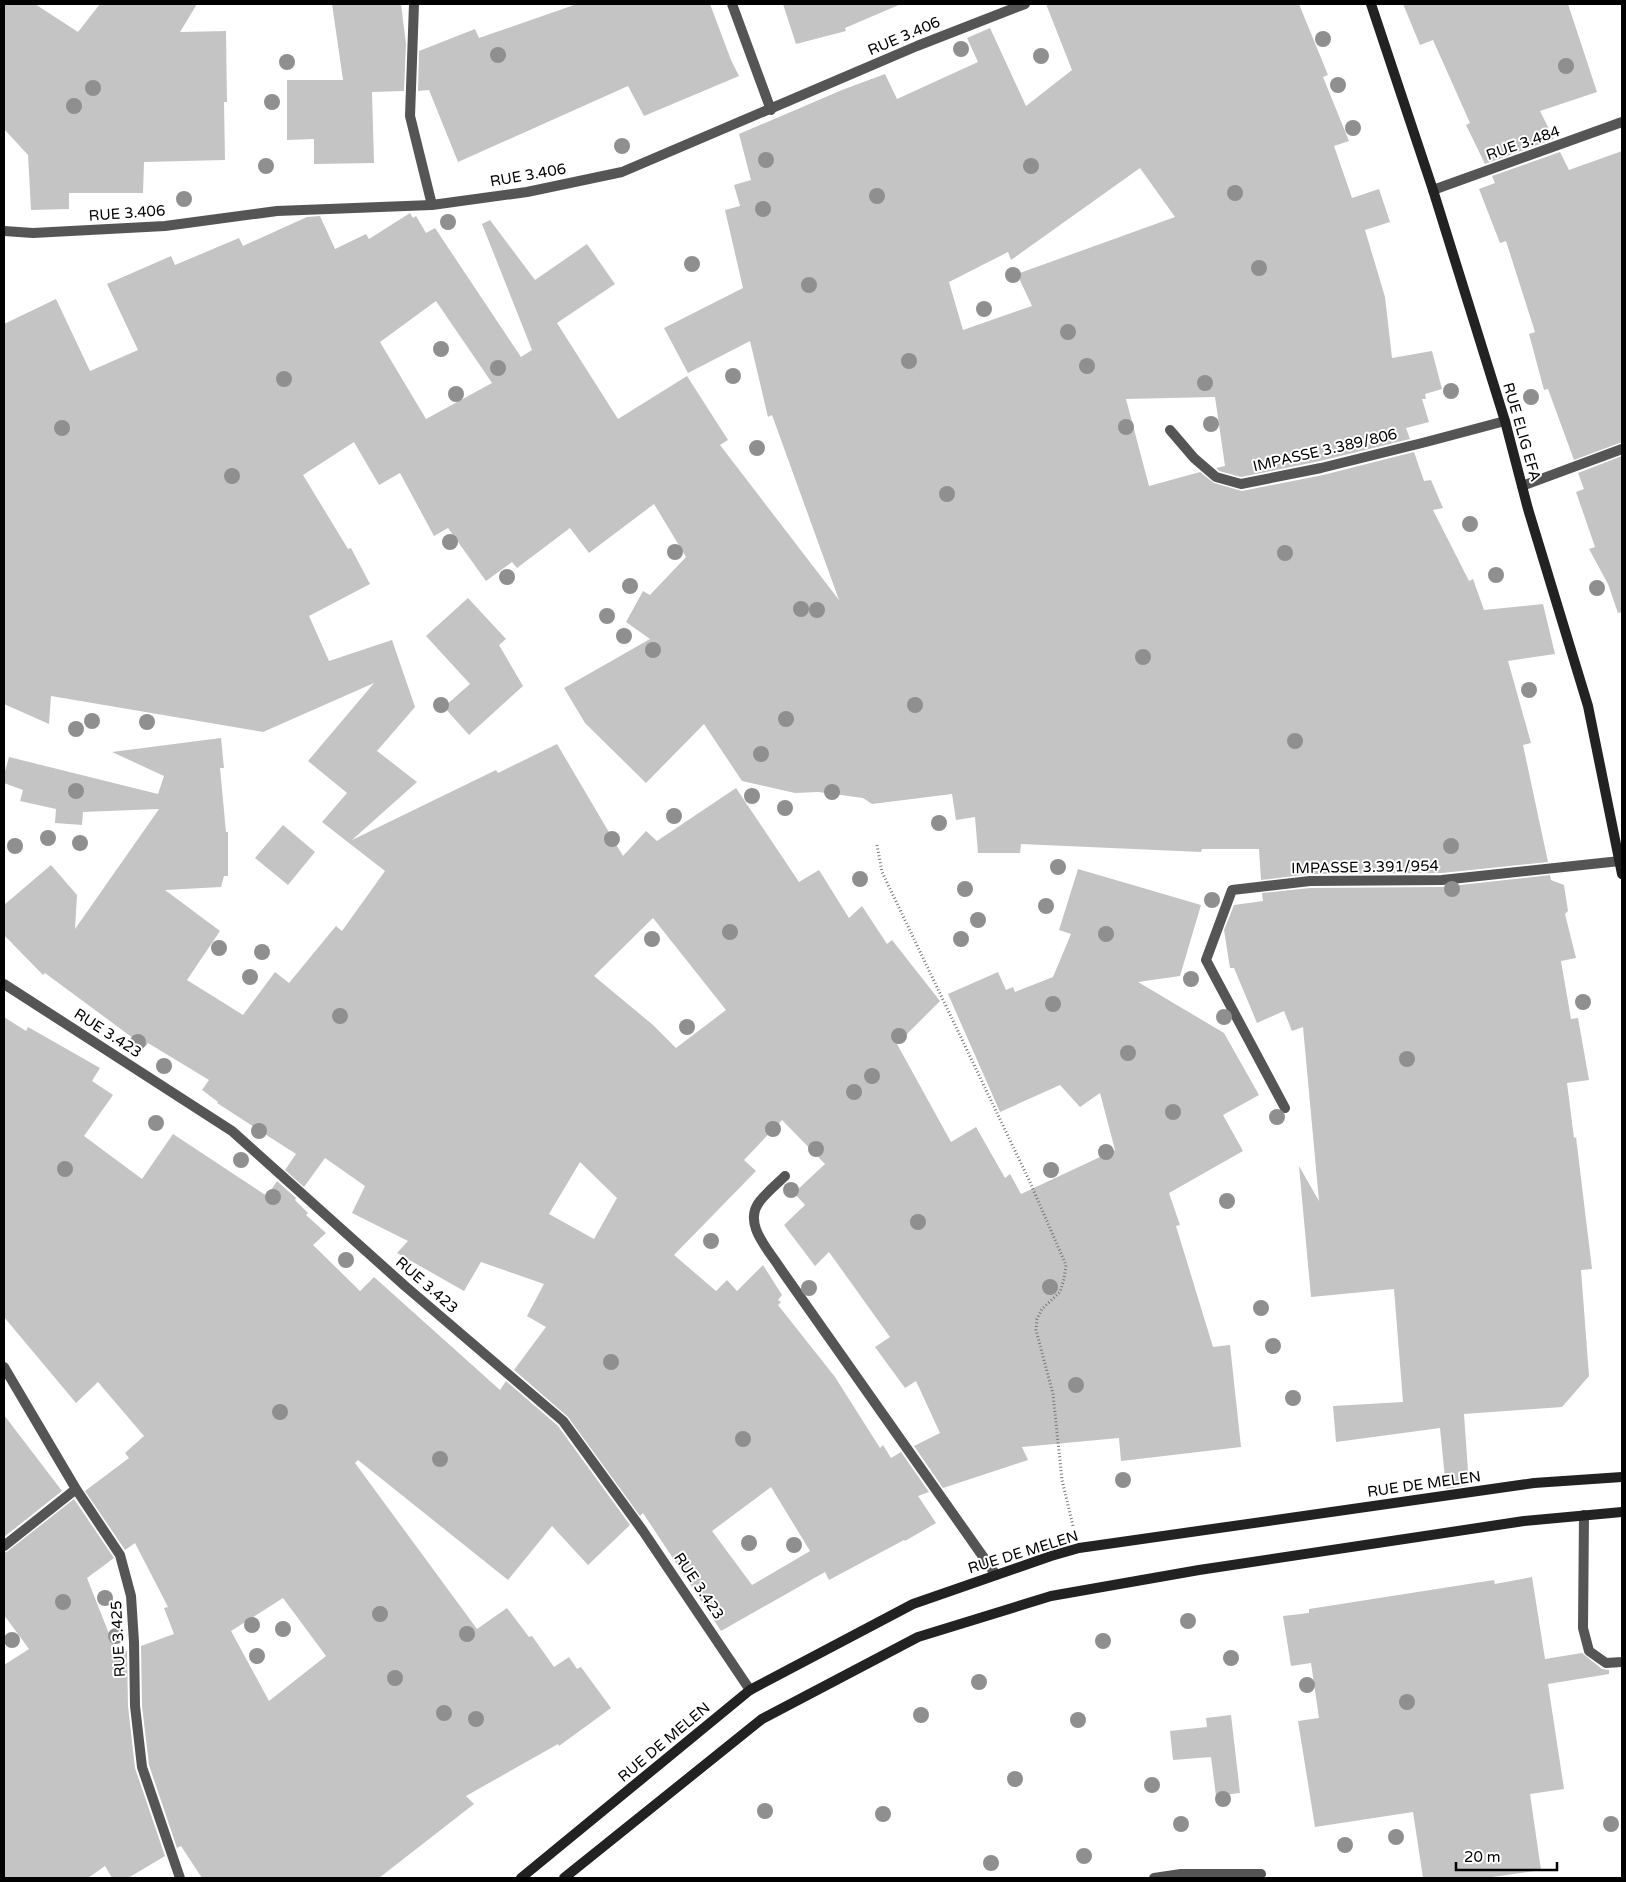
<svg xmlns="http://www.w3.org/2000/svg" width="1626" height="1882" font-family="'Varela Round',sans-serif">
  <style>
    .building { fill: #c4c4c4; fill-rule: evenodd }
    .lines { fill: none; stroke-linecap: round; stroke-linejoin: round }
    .path { stroke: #777; stroke-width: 3; stroke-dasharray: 1 2.5; stroke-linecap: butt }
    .service { stroke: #555; stroke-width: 10 }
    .minor { stroke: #555; stroke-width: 10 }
    .secondary { stroke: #222; stroke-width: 10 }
    .tree { fill: #8f8f8f }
    .labels { text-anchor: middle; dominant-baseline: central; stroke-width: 4; stroke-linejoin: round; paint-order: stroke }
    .street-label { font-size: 15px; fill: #000; stroke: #fff }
  </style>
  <rect width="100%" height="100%" fill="#fff"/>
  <!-- building -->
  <path class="building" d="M4 4H35L78 32 100 4H197L180 32 226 31 227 102H224L225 160 144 162 143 193H69V209L31 210 28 155 4 129Z
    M332 4H401L406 44 404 91 372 92 374 163 314 164V139L287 140V80H343Z
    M577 4H710L731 60 739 76 644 116 628 86 458 162 429 90 418 91 419 51 475 29 479 38Z
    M783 4H901L845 28 846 31 796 44Z
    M1046 4H1299L1328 75 1323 77 1349 141 1334 146 1352 198 1379 189 1390 222 1365 230 1385 297 1392 358 1432 351 1442 389 1425 394 1426 399H1422L1429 422 1406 428 1410 439 1320 461 1241 477 1219 471 1216 468 1225 466 1215 397 1126 399 1149 486 1200 472 1214 483 1242 491 1323 475 1414 452 1424 481 1431 480 1443 508 1433 510 1469 581 1473 579 1484 610 1543 604 1555 654 1508 661 1531 743 1523 745 1548 862 1442 873 1310 874 1261 880 1259 849H1202L1201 852 1021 844 1020 853H978L975 817 956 820 952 794 872 804 863 798 818 792 795 793 742 781 704 724 646 783 585 723 564 688 650 639 626 622 643 591 650 595 686 557 654 504 589 553 570 528 517 568 512 562 486 581 448 528 434 536 400 473 379 485 354 442 303 475 348 549 351 548 370 584 309 616 329 661 392 640 415 707 377 751 417 782 352 840 496 770 498 773 557 744 623 856 646 831 657 841 736 788 799 882 819 870 849 918 862 906 887 944 892 940 940 1001 897 1044 951 1142 976 1127 1005 1178 1010 1174 1021 1194 1115 1150 1100 1093 1080 1107 1060 1085 1000 1112 948 994 998 972 1006 990 1013 987 1015 992 1053 977 1071 934 1059 930 1078 869 1201 905 1180 976 1138 982 1224 1033 1259 1095 1223 1115 1243 1151 1169 1193 1180 1225 1176 1226 1213 1347 1230 1345 1241 1447 1121 1461 1119 1438 1022 1447 1028 1460 943 1488 914 1446 940 1433 916 1381 905 1388 875 1347 890 1337 829 1252 815 1266 784 1225 805 1205 794 1193 825 1164 782 1120 744 1160 756 1171 674 1255 716 1291 727 1280 737 1291 763 1265 782 1295 778 1300 781 1302 778 1305 835 1377 880 1448 883 1445 891 1458 901 1452 929 1492 918 1496 936 1523 905 1541 904 1540 829 1580 825 1572 721 1631 643 1513 640 1516 568 1417 514 1370 546 1327 527 1316 544 1284 481 1262 464 1291 397 1253 408 1241 352 1213 365 1186 325 1158 304 1187 285 1170 296 1154 217 1103 218 1102 202 1090 209 1080 148 1043 145 1047 45 973 43 975 4 935V905L51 865 77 895 75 929 159 809 83 812 82 825 55 823 56 809 20 801 23 790 4 783V775L9 757 158 794 164 776 112 752 221 738 224 768H220L226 832H228V876H224L221 887 165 890 220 931 187 980 243 1015 275 972 289 983 336 926 342 931 385 871 322 822 347 793 308 761 374 683 263 732 51 696 49 724 4 704V324L56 299 90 371 138 350 107 284 171 256 175 265 239 238 243 246 307 217 320 216 335 249 366 234 369 239 410 213 413 218 416 216 426 233 435 228 521 357 532 350 482 224 490 220 535 280 587 244 615 284 557 323 618 419 687 376 728 440 720 445 839 600 772 415 768 417 750 341 688 373 664 328 743 288 725 210 740 206 734 185 751 180 739 134 842 90 885 74 897 99 978 62 967 38 990 28 1026 106 1072 70ZM1140 168 1175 217 1017 274 1032 306 963 330 949 282 1008 252 1011 260ZM436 301 492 383 426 419 380 342ZM653 918 726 1010 676 1048 653 1025 594 976ZM580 1162 617 1198 594 1239 549 1214ZM771 1487 810 1551 752 1585 712 1531Z
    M1403 4H1568L1597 92 1540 111 1554 139 1485 164 1466 125 1470 123 1433 40 1420 45Z
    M1622 151V442L1574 460 1548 389 1544 390 1529 334 1535 332 1506 241 1500 243 1479 189 1495 183 1492 176 1560 152 1569 170Z
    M1622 456V612L1618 613 1608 584 1589 549 1595 547 1576 492 1584 489 1578 473Z
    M468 598 506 639 499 645 523 686 469 735 444 707 470 684 426 636Z
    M283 825 315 852 288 885 255 858Z
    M1550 875 1551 880 1564 885 1568 911 1565 914 1576 958 1561 961 1571 1019 1578 1018 1589 1080 1567 1083 1574 1138 1576 1137 1592 1269 1581 1270 1589 1376 1562 1407 1464 1414 1469 1485 1446 1489 1440 1428 1336 1442 1333 1406 1403 1402 1394 1289 1311 1297 1299 1166 1319 1201 1303 1027 1292 1031 1284 1011 1257 1023 1234 968H1230L1224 930 1234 905 1263 901 1262 893 1310 888 1442 887Z
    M4 1017 26 1031 28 1027 100 1068 92 1081 113 1095 84 1136 142 1179 173 1134 267 1196 277 1181 296 1198 295 1200 308 1213 306 1215 326 1233 313 1245 360 1291 374 1277 500 1390 506 1381 558 1426 630 1525 588 1565 552 1526 508 1580 358 1460 355 1463 477 1629 507 1608 529 1637 532 1636 554 1667 569 1657 577 1669 581 1667 611 1708 559 1746 558 1744 466 1796 474 1804 379 1878H202L181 1846 177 1848 149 1765 142 1706 141 1646 174 1634 164 1608 168 1607 135 1543 125 1550 85 1491 129 1458 125 1453 144 1436 98 1382 76 1403 4 1317ZM283 1598 326 1656 269 1701 231 1631Z
    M4 1415 62 1491 4 1537Z
    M74 1499 114 1558 87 1578 117 1654 127 1651 128 1706 135 1768 165 1856 128 1878H112L105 1866 88 1878H4V1665L29 1649 4 1615V1553L8 1551Z
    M1532 1577 1545 1659 1582 1653 1602 1669 1609 1670V1674L1548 1684 1564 1789 1530 1794 1541 1870 1485 1878H1423L1413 1812 1315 1827 1298 1721 1319 1718 1311 1663 1291 1666 1283 1616 1309 1613V1609L1494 1580 1495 1584Z
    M1231 1715 1240 1793 1216 1796 1211 1757 1173 1760 1170 1731 1207 1727 1206 1718Z"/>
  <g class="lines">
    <!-- path -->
    <path class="path" d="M877 845 882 872 1029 1180 1066 1265 1064 1279 1060 1292 1042 1309 1037 1319 1036 1330 1053 1394 1062 1480 1073 1526"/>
    <!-- service -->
    <path class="service" d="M1584 1515 1583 1628 1589 1651 1606 1663 1622 1662
      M1154 1878 1181 1874H1261"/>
    <!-- minor -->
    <path class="minor" d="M414 4 410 116 432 205
      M732 4 771 110
      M1433 190 1622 122
      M4 231 33 233 165 226 277 211 432 205 527 192 622 172 917 46 1025 4
      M1170 430 1194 458 1216 477 1241 484 1321 468 1426 442 1505 421
      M1522 486 1622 449
      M4 984 232 1131 405 1286 563 1421 643 1531 750 1690
      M1285 1108 1206 960 1232 890 1310 881 1442 880 1620 861
      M785 1176C777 1184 767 1192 760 1201 742 1223 768 1249 780 1268L996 1575
      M4 1367 76 1489 120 1555 131 1596 134 1642 135 1706 142 1767 180 1878
      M4 1546 76 1489"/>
    <!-- secondary -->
    <path class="secondary" d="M1371 4 1433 190 1505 421 1528 509 1588 706 1622 874
      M521 1878 750 1690 913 1604 1051 1556 1079 1548 1534 1483 1622 1477
      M564 1878 762 1719 918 1637 1051 1596 1199 1570 1524 1521 1622 1512"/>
  </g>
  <!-- trees -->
  <g class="tree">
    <circle cx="1323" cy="39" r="8"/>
    <circle cx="961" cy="49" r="8"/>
    <circle cx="498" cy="55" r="8"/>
    <circle cx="1041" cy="56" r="8"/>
    <circle cx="287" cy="62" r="8"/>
    <circle cx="1566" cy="66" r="8"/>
    <circle cx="1338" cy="85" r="8"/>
    <circle cx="93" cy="88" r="8"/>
    <circle cx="272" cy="102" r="8"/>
    <circle cx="74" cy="106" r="8"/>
    <circle cx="1353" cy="128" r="8"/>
    <circle cx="622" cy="146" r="8"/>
    <circle cx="766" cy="160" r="8"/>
    <circle cx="266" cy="166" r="8"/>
    <circle cx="1031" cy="166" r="8"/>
    <circle cx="1235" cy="193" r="8"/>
    <circle cx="877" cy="196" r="8"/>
    <circle cx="184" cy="199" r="8"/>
    <circle cx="763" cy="209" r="8"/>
    <circle cx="448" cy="222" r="8"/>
    <circle cx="692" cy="264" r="8"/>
    <circle cx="1259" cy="268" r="8"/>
    <circle cx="1013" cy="275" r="8"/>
    <circle cx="809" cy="285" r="8"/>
    <circle cx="984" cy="309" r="8"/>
    <circle cx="1068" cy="332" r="8"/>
    <circle cx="441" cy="349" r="8"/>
    <circle cx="909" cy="361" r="8"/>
    <circle cx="1087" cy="366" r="8"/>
    <circle cx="498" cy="368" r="8"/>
    <circle cx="733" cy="376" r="8"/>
    <circle cx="284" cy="379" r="8"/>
    <circle cx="1205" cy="383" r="8"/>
    <circle cx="1451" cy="391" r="8"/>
    <circle cx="456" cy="394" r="8"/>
    <circle cx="1531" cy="397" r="8"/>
    <circle cx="1211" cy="424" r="8"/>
    <circle cx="1126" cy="427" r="8"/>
    <circle cx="62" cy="428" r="8"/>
    <circle cx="757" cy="448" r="8"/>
    <circle cx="232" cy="476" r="8"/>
    <circle cx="947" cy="494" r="8"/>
    <circle cx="1470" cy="524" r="8"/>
    <circle cx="450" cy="542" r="8"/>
    <circle cx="675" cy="552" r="8"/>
    <circle cx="1285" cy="553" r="8"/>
    <circle cx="1496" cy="575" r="8"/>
    <circle cx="507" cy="577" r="8"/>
    <circle cx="630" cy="586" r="8"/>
    <circle cx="1597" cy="588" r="8"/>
    <circle cx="801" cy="609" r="8"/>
    <circle cx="817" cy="610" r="8"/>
    <circle cx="607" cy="616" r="8"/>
    <circle cx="624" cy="636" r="8"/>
    <circle cx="653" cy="650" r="8"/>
    <circle cx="1143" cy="657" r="8"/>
    <circle cx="1529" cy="690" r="8"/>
    <circle cx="441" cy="705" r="8"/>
    <circle cx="915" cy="705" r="8"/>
    <circle cx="786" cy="719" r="8"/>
    <circle cx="92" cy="721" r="8"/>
    <circle cx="147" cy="722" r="8"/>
    <circle cx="76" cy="729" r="8"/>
    <circle cx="1295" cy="741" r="8"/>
    <circle cx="761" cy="754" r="8"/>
    <circle cx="76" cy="791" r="8"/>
    <circle cx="832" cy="792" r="8"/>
    <circle cx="752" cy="796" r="8"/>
    <circle cx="785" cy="808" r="8"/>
    <circle cx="674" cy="816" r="8"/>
    <circle cx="939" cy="823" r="8"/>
    <circle cx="48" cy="838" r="8"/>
    <circle cx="612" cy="839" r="8"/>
    <circle cx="80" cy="843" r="8"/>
    <circle cx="15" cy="846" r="8"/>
    <circle cx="1451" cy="846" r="8"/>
    <circle cx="1058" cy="867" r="8"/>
    <circle cx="860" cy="879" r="8"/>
    <circle cx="965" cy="889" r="8"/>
    <circle cx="1452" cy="889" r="8"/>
    <circle cx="1212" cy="900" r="8"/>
    <circle cx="1046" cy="906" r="8"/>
    <circle cx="978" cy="920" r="8"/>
    <circle cx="730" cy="932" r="8"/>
    <circle cx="1106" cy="934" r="8"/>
    <circle cx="652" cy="939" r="8"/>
    <circle cx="961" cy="939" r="8"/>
    <circle cx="219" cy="948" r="8"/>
    <circle cx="262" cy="952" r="8"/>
    <circle cx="250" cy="977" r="8"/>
    <circle cx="1191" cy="979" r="8"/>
    <circle cx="1583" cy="1002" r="8"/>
    <circle cx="1053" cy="1004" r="8"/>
    <circle cx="340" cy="1016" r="8"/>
    <circle cx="1224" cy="1017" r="8"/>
    <circle cx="687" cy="1027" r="8"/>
    <circle cx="899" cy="1036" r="8"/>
    <circle cx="138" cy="1042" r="8"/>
    <circle cx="1128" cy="1053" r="8"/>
    <circle cx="1407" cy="1059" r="8"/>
    <circle cx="164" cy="1066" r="8"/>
    <circle cx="872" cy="1076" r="8"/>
    <circle cx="854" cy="1092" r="8"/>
    <circle cx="1173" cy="1112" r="8"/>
    <circle cx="1277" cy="1117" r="8"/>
    <circle cx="156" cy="1123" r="8"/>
    <circle cx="773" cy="1129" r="8"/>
    <circle cx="259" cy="1131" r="8"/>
    <circle cx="816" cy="1149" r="8"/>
    <circle cx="1106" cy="1152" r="8"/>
    <circle cx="241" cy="1160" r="8"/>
    <circle cx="65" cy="1169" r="8"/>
    <circle cx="1051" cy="1170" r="8"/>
    <circle cx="791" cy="1190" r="8"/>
    <circle cx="273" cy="1197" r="8"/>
    <circle cx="1227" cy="1201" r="8"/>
    <circle cx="918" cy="1222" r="8"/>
    <circle cx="711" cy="1241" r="8"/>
    <circle cx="346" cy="1260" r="8"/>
    <circle cx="1050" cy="1287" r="8"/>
    <circle cx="809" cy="1288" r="8"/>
    <circle cx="1261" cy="1308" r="8"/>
    <circle cx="1273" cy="1346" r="8"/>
    <circle cx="611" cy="1362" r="8"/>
    <circle cx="1076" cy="1385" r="8"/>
    <circle cx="1293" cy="1398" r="8"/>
    <circle cx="280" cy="1412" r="8"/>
    <circle cx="743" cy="1439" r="8"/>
    <circle cx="440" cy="1459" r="8"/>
    <circle cx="1123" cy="1480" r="8"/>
    <circle cx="749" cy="1543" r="8"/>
    <circle cx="794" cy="1545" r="8"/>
    <circle cx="105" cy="1598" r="8"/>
    <circle cx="63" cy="1602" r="8"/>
    <circle cx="380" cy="1614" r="8"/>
    <circle cx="1188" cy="1621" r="8"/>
    <circle cx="252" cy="1625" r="8"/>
    <circle cx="283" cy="1629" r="8"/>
    <circle cx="467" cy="1634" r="8"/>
    <circle cx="116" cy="1636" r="8"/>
    <circle cx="12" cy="1640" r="8"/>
    <circle cx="1103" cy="1641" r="8"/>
    <circle cx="257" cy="1656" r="8"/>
    <circle cx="1231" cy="1658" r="8"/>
    <circle cx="395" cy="1678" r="8"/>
    <circle cx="979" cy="1682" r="8"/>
    <circle cx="1307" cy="1685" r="8"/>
    <circle cx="1407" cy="1702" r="8"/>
    <circle cx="444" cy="1713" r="8"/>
    <circle cx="921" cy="1715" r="8"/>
    <circle cx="476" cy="1719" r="8"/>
    <circle cx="1078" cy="1720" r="8"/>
    <circle cx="1015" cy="1779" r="8"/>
    <circle cx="1152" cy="1785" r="8"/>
    <circle cx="1223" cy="1799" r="8"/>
    <circle cx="765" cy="1811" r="8"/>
    <circle cx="883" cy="1814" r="8"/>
    <circle cx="1181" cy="1824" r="8"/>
    <circle cx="1611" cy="1824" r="8"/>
    <circle cx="1396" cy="1837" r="8"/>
    <circle cx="1345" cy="1845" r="8"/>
    <circle cx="1084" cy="1856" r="8"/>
    <circle cx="991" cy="1863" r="8"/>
  </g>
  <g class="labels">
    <!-- street labels -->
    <g class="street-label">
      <text transform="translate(904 36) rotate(-23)">RUE 3.406</text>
      <text transform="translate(1523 143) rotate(-19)">RUE 3.484</text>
      <text transform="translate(528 175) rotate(-10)">RUE 3.406</text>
      <text transform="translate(127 213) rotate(-4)">RUE 3.406</text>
      <text transform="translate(1522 432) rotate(74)">RUE ELIG EFA</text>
      <text transform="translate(1325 450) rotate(-13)">IMPASSE 3.389/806</text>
      <text transform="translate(1365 867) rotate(-1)">IMPASSE 3.391/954</text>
      <text transform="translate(108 1033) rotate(33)">RUE 3.423</text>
      <text transform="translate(427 1285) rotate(41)">RUE 3.423</text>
      <text transform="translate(1424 1484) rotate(-8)">RUE DE MELEN</text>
      <text transform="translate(1023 1552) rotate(-17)">RUE DE MELEN</text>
      <text transform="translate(699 1586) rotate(56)">RUE 3.423</text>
      <text transform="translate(118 1639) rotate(-93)">RUE 3.425</text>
      <text transform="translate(664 1742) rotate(-40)">RUE DE MELEN</text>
    </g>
  </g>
  <!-- border -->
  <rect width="1626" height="1882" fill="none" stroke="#000000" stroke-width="10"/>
  <!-- scale -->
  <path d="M1456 1862v8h101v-8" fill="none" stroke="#000000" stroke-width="2.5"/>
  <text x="1464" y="1862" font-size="15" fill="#000000" stroke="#ffffff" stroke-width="4" paint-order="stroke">20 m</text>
</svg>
